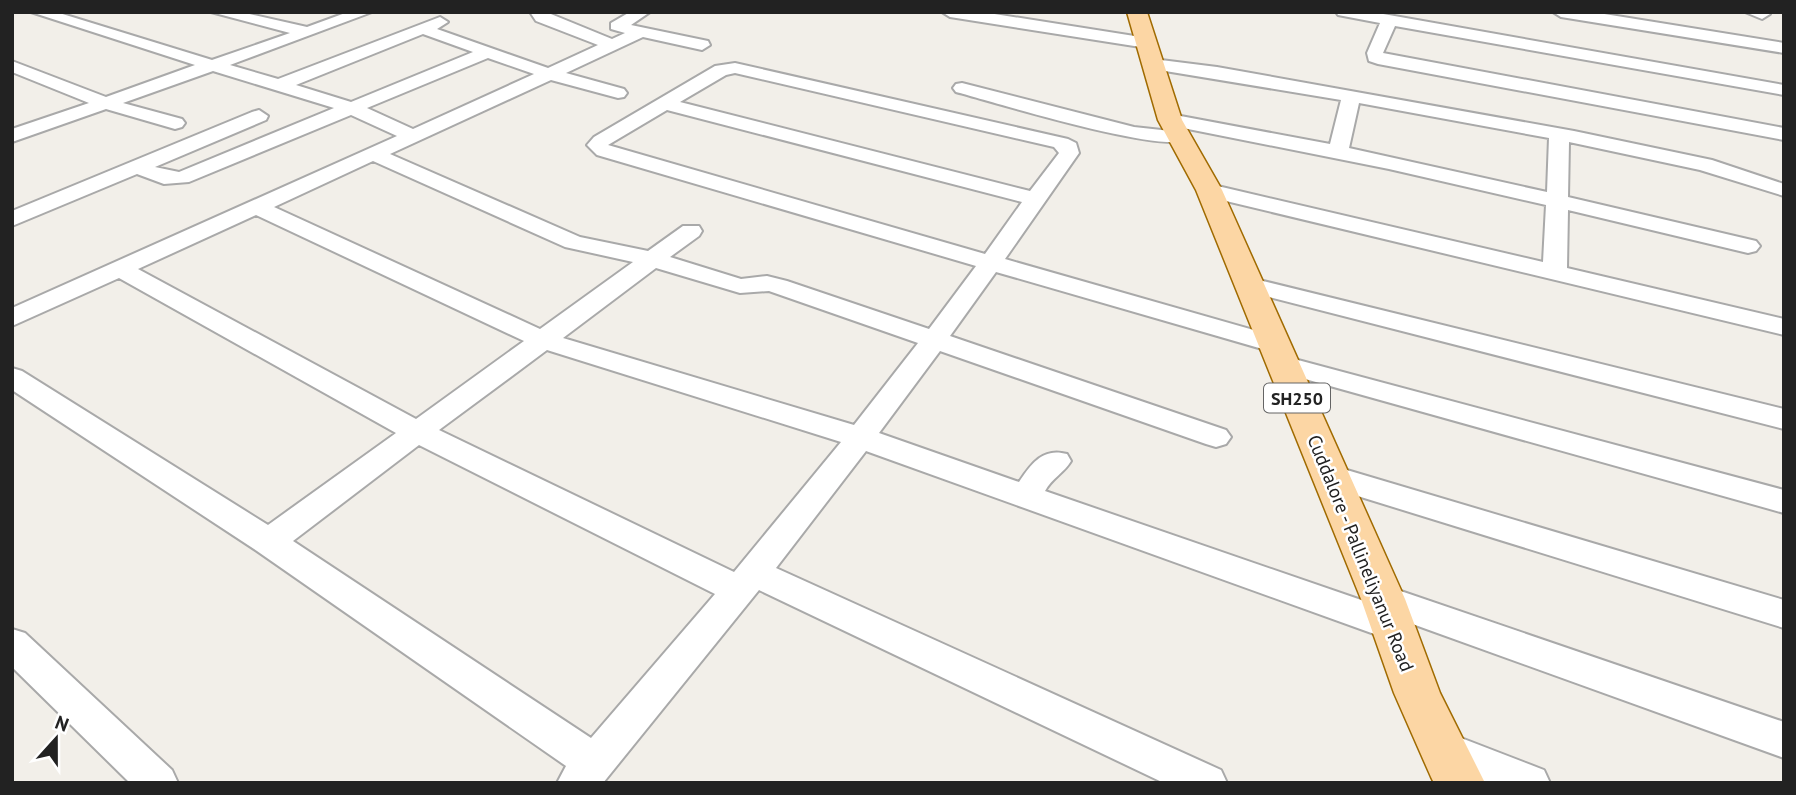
<svg xmlns="http://www.w3.org/2000/svg" width="1796" height="795" font-family="'PT Sans',sans-serif">
  <style>
    .lines { fill: none; stroke-linecap: round; stroke-linejoin: round }
    .minor-casing { stroke: #a9a9a9; stroke-width: 4 }
    .major-casing { stroke: #a06b00; stroke-width: 3 }
    .minor { fill: #fff; fill-rule: evenodd }
    .major { fill: #fcd6a4; fill-rule: evenodd }
    .labels { text-anchor: middle; dominant-baseline: central; stroke-width: 5; stroke-linejoin: round; paint-order: stroke }
    .shield { fill: #fff; stroke: #646464; stroke-width: 2 }
    .shield-label { font-size: 18px; font-weight: bold; fill: #222 }
    .street-label { font-size: 19px; fill: #222; stroke: #fff }
  </style>
  <rect width="100%" height="100%" fill="#f2efe9"/>
  <g class="lines">
    <defs>
      <path id="minor" d="M31 12H56L212 60 290 33 211 12H241L307 27 348 12H372L230 65 278 79 440 17 448 22 437 29 548 68 598 45 536 21 530 12H546L612 39 625 33 611 29V23L630 12H650L631 25 708 41 710 45 702 50 643 37 566 73 624 89 627 93 624 97 618 98 551 80 390 154 580 237 648 251 683 226H699L702 231 699 236 670 257 741 279 767 276 787 281 929 329 976 266 597 155 587 145 594 137 715 66 735 63 1068 139 1076 143 1079 153 1005 259 1285 339 1289 345 1285 351 1276 353 996 272 950 336 1226 430 1231 437 1226 444 1216 447 1206 444 940 351 879 433 1019 482C1031 464 1043 447 1067 454L1071 461C1064 473 1052 478 1045 491L1367 602 1371 589 1383 585 1784 722V758L1407 622 1403 635 1391 640 866 451 776 568 1221 770 1227 783H1164L759 590 603 783H557L566 766 257 551 12 390V368L22 371 268 525 396 433 119 278 12 326V308L397 136 351 115 189 182 164 184 137 174 12 226V211L252 112 259 110 268 116 266 120 155 167 179 172 334 108 213 71 123 103 182 119 185 123 182 127 175 129 106 109 12 142V129L89 103 12 72V61L106 97 195 65ZM423 34 473 52 351 102 296 85ZM488 58 534 74 413 129 367 108ZM735 73 1054 147 1059 153 1030 191 680 102 726 75ZM667 110 1022 202 985 254 608 145ZM373 161 565 247 633 262 540 329 274 207ZM256 215 524 341 416 419 138 269ZM656 268 740 293 769 291 918 343 854 425 563 338ZM547 350 841 442 734 572 439 430ZM419 445 715 594 591 738 293 541Z
        M942 12H982L1147 38 1155 43 1147 48 950 17Z
        M1336 12H1372L1784 85V95L1395 26 1383 53 1784 128V140L1378 64 1369 61 1367 53 1380 23 1338 15Z
        M1553 12H1592L1784 43V53L1561 17Z
        M1745 12H1769L1770 14 1762 19Z
        M1153 59 1217 67 1574 131 1712 160 1784 184V196L1700 170 1569 142 1568 197 1756 241 1760 246 1756 251 1748 253 1568 210 1567 268 1784 319V335L1201 195 1198 190 1201 185 1209 184 1543 262 1546 205 1389 169 1163 124 1160 120 1170 114 1330 144 1341 100 1147 68 1144 64 1147 60ZM1359 103 1549 138 1547 192 1349 148Z
        M962 83 1134 127 1180 132 1190 138C1174 158 987 100 956 92L953 88 956 84Z
        M1247 277 1784 409V429L1238 289 1235 284 1238 279Z
        M1283 356 1784 490V513L1273 370 1270 364 1273 358Z
        M1330 465 1784 600V628L1319 484 1315 476 1319 468Z
        M12 629 25 633 172 770 178 783H130L12 667Z
        M1443 731 1544 770 1550 783H1481L1429 762 1423 749 1429 736Z"/>
      <path id="major" d="M1127 12H1147L1182 120 1222 190 1405 599 1440 693 1485 783H1434L1431 777 1394 693 1361 599 1196 190 1158 120Z"/>
    </defs>
    <!-- minor casing -->
    <use href="#minor" class="minor-casing"/>
    <!-- major casing -->
    <use href="#major" class="major-casing"/>
    <!-- minor -->
    <use href="#minor" class="minor"/>
    <!-- major -->
    <use href="#major" class="major"/>
  </g>
  <g class="labels">
    <!-- shield labels -->
    <rect class="shield" x="1264" y="383.5" width="66" height="29" rx="5"/>
    <g class="shield-label">
      <text x="1297" y="398">SH250</text>
    </g>
    <!-- street labels -->
    <g class="street-label">
      <text transform="translate(1361 553) rotate(68)">Cuddalore - Pallineliyanur Road</text>
    </g>
  </g>
  <!-- border -->
  <rect width="1796" height="795" fill="none" stroke="#222222" stroke-width="28"/>
  <!-- north arrow -->
  <g transform="translate(56 739) rotate(21)" stroke="#ffffff" stroke-width="5" paint-order="stroke">
  <path d="M0-5L12 26L0 18L-12 26Z" fill="#222222"/>
  <text y="-10" font-size="19" font-weight="bold" text-anchor="middle" fill="#222222">N</text>
  </g>
</svg>
